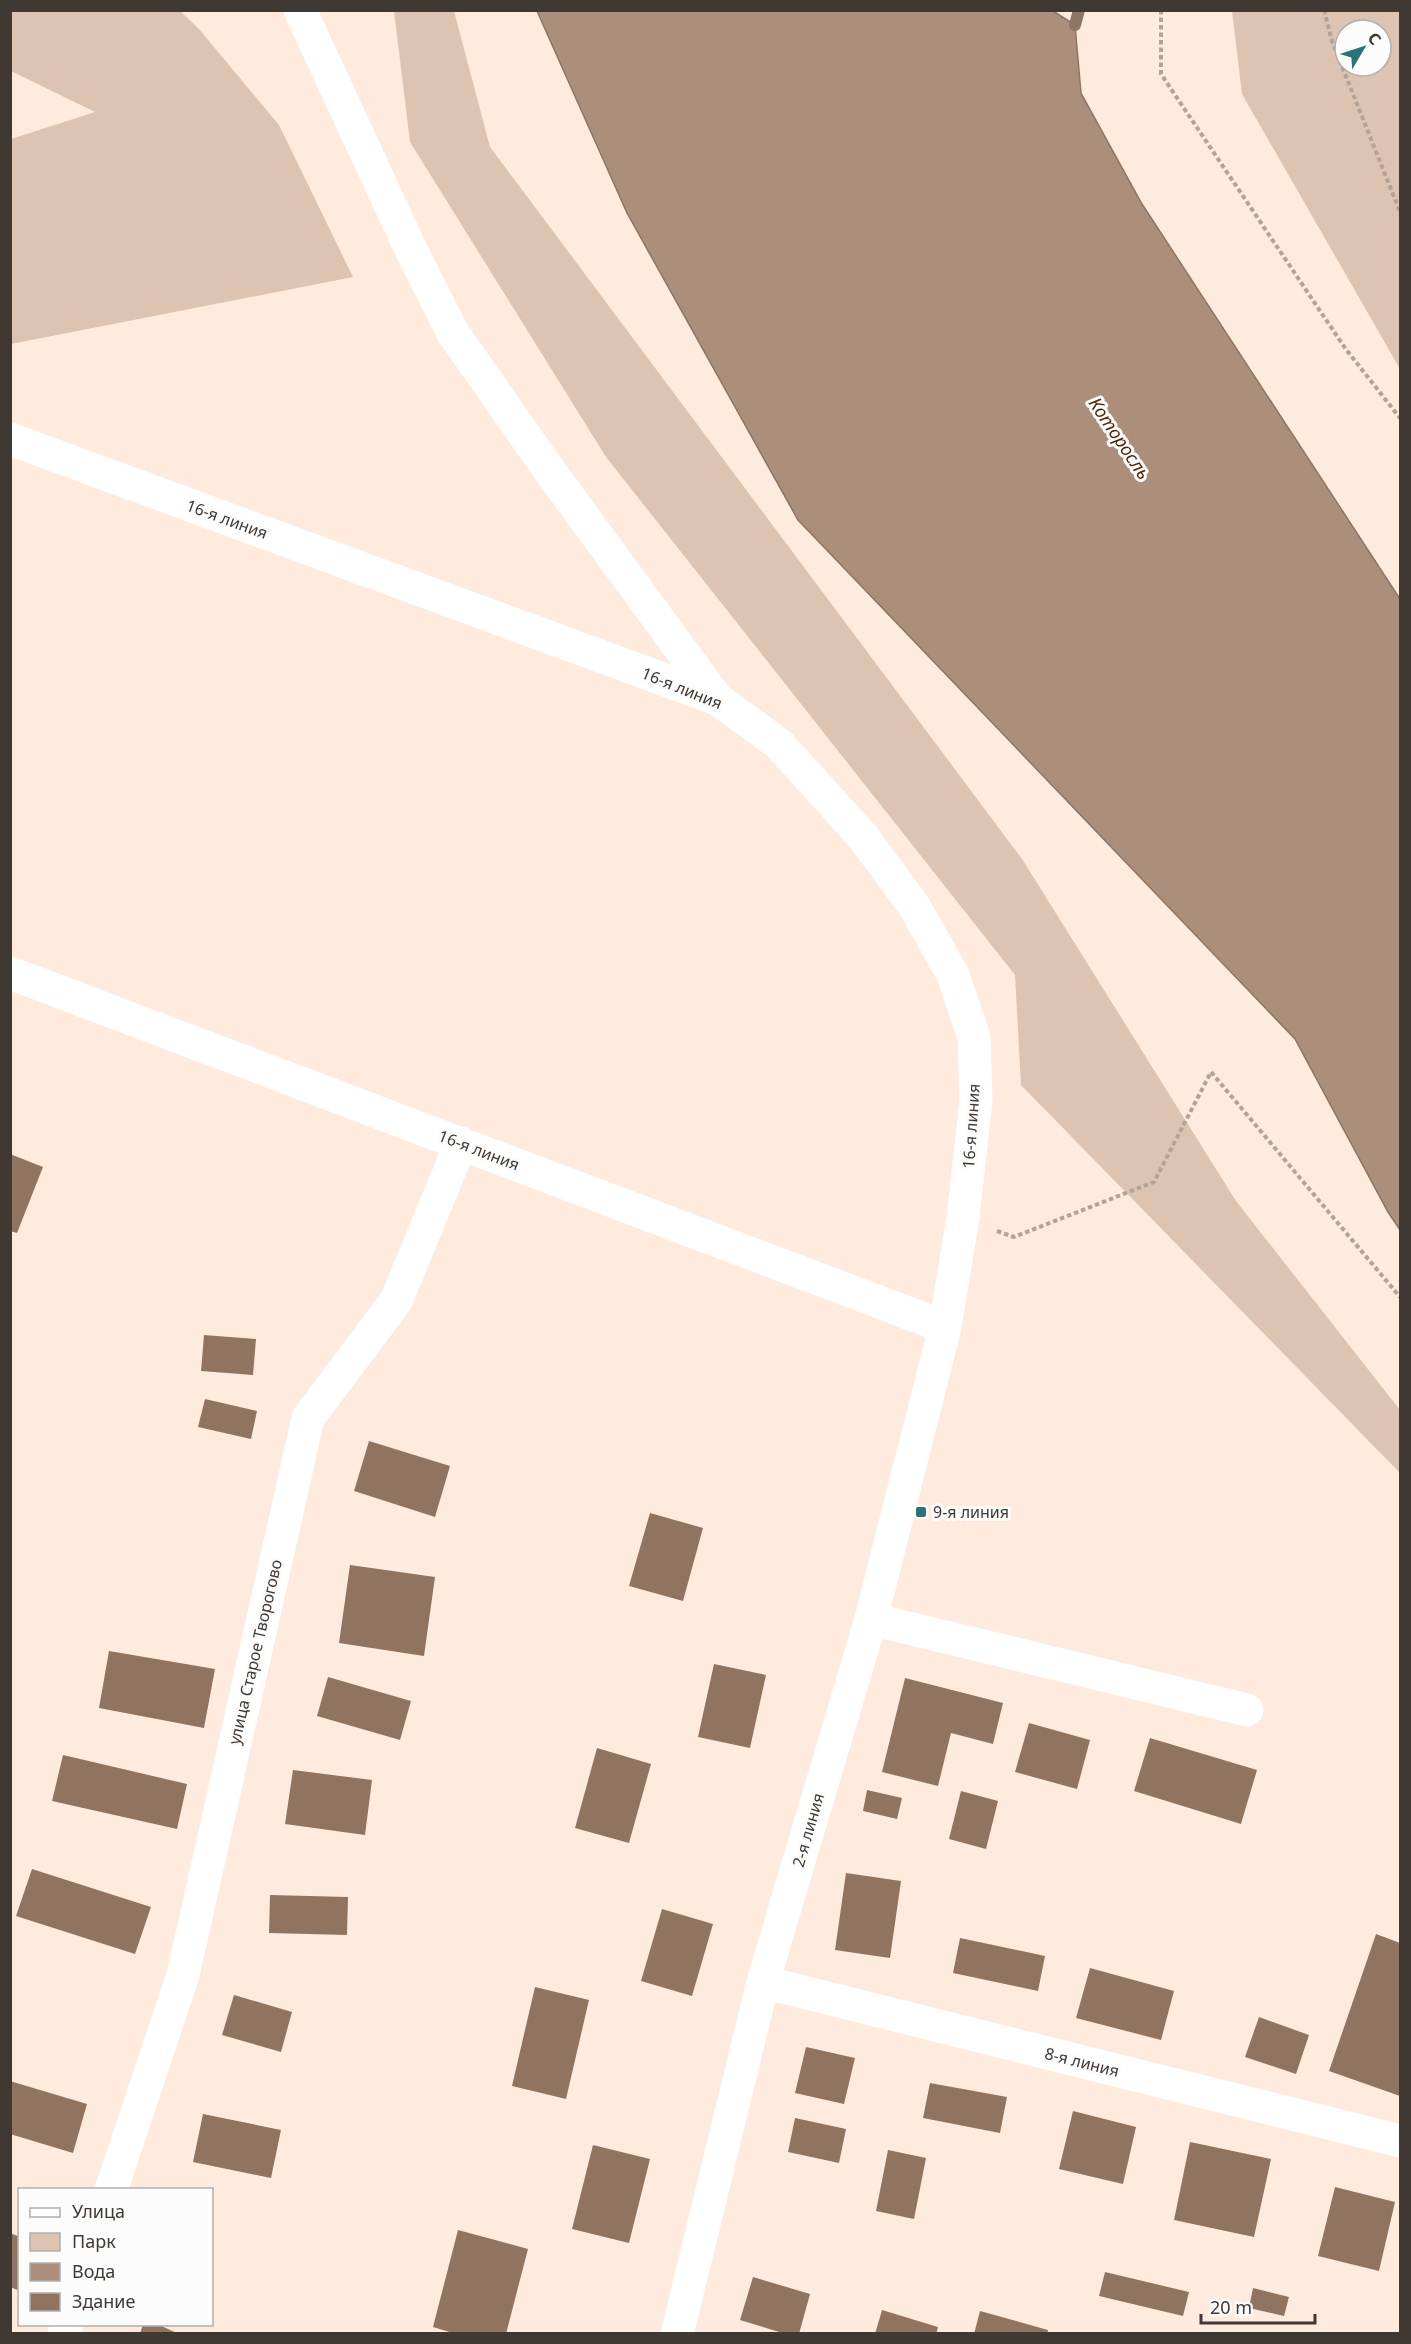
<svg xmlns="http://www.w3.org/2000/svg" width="1411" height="2344" font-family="'Noto Sans',sans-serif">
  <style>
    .green { fill: #ddc3b2; fill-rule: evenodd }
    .water { fill: #ac8f7a; stroke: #8c7565; stroke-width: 1.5 }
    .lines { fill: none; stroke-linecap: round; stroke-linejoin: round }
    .stream { stroke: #8c7565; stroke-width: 12 }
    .building { fill: #907460 }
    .path { stroke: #b2a399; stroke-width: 4; stroke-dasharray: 4.5 3; stroke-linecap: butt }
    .minor { stroke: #fff; stroke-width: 33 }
    .poi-dot { fill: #297379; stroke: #fcfcfc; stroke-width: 2 }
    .labels { text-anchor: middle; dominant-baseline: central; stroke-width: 6; stroke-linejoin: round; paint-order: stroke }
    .street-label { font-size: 16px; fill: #403833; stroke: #fcfcfc }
    .poi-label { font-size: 16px; fill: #403833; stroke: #fcfcfc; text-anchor: start }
    .water-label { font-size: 18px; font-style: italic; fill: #4e2601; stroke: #fcfcfc }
  </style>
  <rect width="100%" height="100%" fill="#feebde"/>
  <!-- green -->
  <path class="green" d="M11 10 180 11 199 29 279 125 353 277 11 344V139L95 112 11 71Z
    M394 11H454L490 147 1022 859 1236 1201 1400 1410V1473L1021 1085 1015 975 606 457 410 142Z
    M1232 11H1400V369L1242 94ZM1345 30H1381V66H1345Z"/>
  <!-- water -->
  <path class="water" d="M1053 11 1075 25 1081 93 1142 204 1400 599V1230L1388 1212 1295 1039 798 520 627 213 537 11Z"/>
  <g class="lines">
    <!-- stream -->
    <path class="stream" d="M1075 25 1079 10"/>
  </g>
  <!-- building -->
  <path class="building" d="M10 1154 43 1167 17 1233 10 1231Z
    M204 1335 256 1339 253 1375 201 1371Z
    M205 1399 257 1411 251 1439 198 1427Z
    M369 1441 450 1466 435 1517 354 1491Z
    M650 1513 703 1528 683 1601 629 1586Z
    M350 1565 435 1577 424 1656 339 1643Z
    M109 1651 215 1669 204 1728 99 1708Z
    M714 1664 766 1675 750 1748 698 1737Z
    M328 1677 411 1701 400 1740 317 1716Z
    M905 1678 1003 1703 993 1744 951 1733 938 1786 882 1772Z
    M1029 1723 1090 1740 1077 1789 1015 1772Z
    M1150 1738 1257 1770 1241 1824 1134 1791Z
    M597 1748 651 1764 629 1843 575 1828Z
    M63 1755 187 1784 177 1829 52 1801Z
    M293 1770 372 1780 365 1835 285 1824Z
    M867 1790 902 1798 897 1819 863 1811Z
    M961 1791 998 1801 986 1849 949 1839Z
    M32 1869 151 1907 135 1954 16 1916Z
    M846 1873 901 1881 890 1958 835 1950Z
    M270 1895 348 1897 347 1935 269 1933Z
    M662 1909 713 1924 692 1996 641 1981Z
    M1376 1934 1400 1943V2096L1329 2071Z
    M960 1938 1045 1956 1038 1991 953 1973Z
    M1090 1968 1174 1991 1161 2040 1076 2018Z
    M535 1987 589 2000 566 2099 512 2086Z
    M234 1995 292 2012 281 2052 222 2035Z
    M1259 2017 1309 2035 1296 2074 1245 2057Z
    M806 2047 855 2058 844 2104 795 2093Z
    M10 2081 87 2104 73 2153 10 2134Z
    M930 2083 1007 2097 1000 2133 923 2118Z
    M1073 2111 1136 2127 1123 2184 1059 2169Z
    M203 2114 281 2130 271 2178 193 2162Z
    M795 2118 846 2129 839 2163 788 2152Z
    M1190 2142 1271 2159 1254 2237 1174 2220Z
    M593 2145 650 2159 629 2243 572 2229Z
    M888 2150 926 2158 914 2219 876 2211Z
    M1335 2187 1395 2202 1379 2271 1318 2256Z
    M458 2230 528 2249 506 2334H456L433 2327Z
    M10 2233 20 2237V2291L10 2287Z
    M1105 2272 1189 2292 1183 2316 1099 2296Z
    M753 2277 810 2294 799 2334H786L740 2320Z
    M1253 2288 1289 2297 1284 2316 1249 2308Z
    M882 2310 938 2327 936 2334H875Z
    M980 2311 1048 2330 1047 2334H974Z
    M143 2324H157L179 2334H140Z"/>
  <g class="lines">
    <!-- path -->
    <path class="path" d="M1161 10V74L1345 348 1400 418
      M1324 10 1332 41 1400 212
      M997 1231 1014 1237 1154 1182 1211 1072 1400 1297"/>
    <!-- minor -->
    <path class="minor" d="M300 10 412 252 453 333 549 470 717 699
      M10 439 717 699 779 744 863 837 914 906 953 975 974 1037 976 1100 963 1217 945 1327 871 1619 763 1982 677 2334
      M10 973 945 1327
      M871 1619 1247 1710
      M763 1982 1400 2141
      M111 2190 183 1975 308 1418 396 1301 461 1143
      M64 2334 67 2324"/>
  </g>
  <!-- markers -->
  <rect class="poi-dot" x="915" y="1506" width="12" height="12" rx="3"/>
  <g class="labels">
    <!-- street labels -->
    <g class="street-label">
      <text transform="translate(227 519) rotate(20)">16-я линия</text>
      <text transform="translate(682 688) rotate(22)">16-я линия</text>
      <text transform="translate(971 1126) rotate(-86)">16-я линия</text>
      <text transform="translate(479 1150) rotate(21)">16-я линия</text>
      <text transform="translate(255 1652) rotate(-77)">улица Старое Творогово</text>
      <text transform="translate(808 1830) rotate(-74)">2-я линия</text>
      <text transform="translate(1082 2062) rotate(14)">8-я линия</text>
    </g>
    <!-- poi labels -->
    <g class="poi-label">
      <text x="933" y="1512">9-я линия</text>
    </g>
    <!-- water labels -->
    <g class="water-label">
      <text transform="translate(1120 438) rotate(56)">Которосль</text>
    </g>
  </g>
  <!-- border -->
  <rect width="1411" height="2344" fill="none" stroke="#403833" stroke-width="24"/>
  <!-- legend -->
  <rect x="18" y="2188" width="195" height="138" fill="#fcfcfc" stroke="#b1aeac" stroke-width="1.5"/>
  <rect x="30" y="2208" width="30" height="9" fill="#ffffff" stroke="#b1aeac" stroke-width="1.5"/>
  <text x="72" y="2218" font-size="18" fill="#403833">Улица</text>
  <rect x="30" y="2233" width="30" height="18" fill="#ddc3b2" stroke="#b1aeac" stroke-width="1.5"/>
  <text x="72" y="2248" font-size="18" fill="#403833">Парк</text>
  <rect x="30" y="2263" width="30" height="18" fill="#ac8f7a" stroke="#b1aeac" stroke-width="1.5"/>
  <text x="72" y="2278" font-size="18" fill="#403833">Вода</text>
  <rect x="30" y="2293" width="30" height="18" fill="#907460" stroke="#b1aeac" stroke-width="1.5"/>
  <text x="72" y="2308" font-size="18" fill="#403833">Здание</text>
  <!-- north arrow -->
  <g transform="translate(1363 48) rotate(51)"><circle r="28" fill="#fcfcfc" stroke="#b1aeac" stroke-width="1.5"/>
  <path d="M0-4.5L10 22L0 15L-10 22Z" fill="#297379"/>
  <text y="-9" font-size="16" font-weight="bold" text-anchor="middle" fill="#403833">С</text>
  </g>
  <!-- scale -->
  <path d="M1201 2314v9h114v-9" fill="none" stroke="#403833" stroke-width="3"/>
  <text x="1210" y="2314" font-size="18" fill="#403833" stroke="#fcfcfc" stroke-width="4.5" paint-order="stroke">20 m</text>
</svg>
